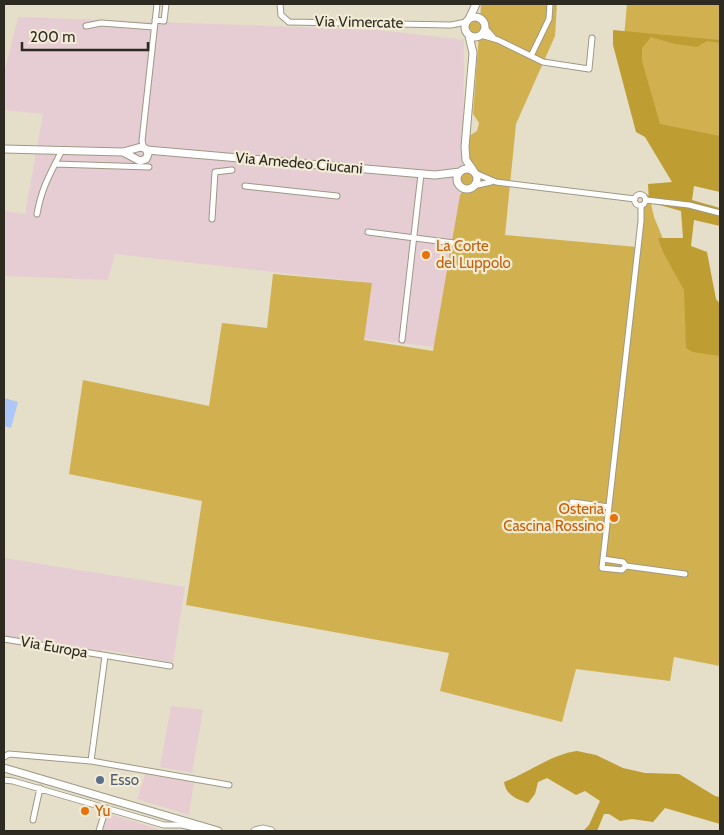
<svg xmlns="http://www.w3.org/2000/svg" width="724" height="835" font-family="Cabin,sans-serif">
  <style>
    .commercial { fill: #e7cdd2 }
    .industrial { fill: #e6cdd3 }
    .green { fill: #d1b14f }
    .forest { fill: #be9d33 }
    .water { fill: #acc7f8 }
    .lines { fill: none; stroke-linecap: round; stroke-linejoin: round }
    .minor-casing { stroke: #9e9885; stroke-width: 7 }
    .secondary-casing { stroke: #9e9885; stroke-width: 9 }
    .minor { stroke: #fff; stroke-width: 5 }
    .secondary { stroke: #fff; stroke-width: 7 }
    .food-dot { fill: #e8710a; stroke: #f2ebd6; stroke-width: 2 }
    .service-dot { fill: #5c6f8a; stroke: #f2ebd6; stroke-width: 2 }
    .labels { text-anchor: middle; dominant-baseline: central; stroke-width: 4.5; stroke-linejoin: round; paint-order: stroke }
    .street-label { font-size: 15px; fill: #2d2a22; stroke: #f2ebd6 }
    .food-label { font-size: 15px; fill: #c56008; stroke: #f2ebd6; text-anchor: start }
    .service-label { font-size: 15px; fill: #4e5e75; stroke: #f2ebd6; text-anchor: start }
  </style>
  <rect width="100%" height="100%" fill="#e5dec9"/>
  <!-- commercial -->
  <path class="commercial" d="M146 772 194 782 189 815 137 799Z
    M109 814 158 829V831H102L105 816Z"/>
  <!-- industrial -->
  <path class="industrial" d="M18 17 379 30 464 40 463 193 445 348 355 338 362 282 115 254 108 280 4 276V211L25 214 43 114 4 110V73Z
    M4 558 185 587 173 663 103 649 101 659 4 643Z
    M171 706 203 710 192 773 160 767Z"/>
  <!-- green -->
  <path class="green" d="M481 4H557L555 36 516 124 505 235 637 247 645 194 649 195 654 217 668 251 720 315V666L674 657 670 681 576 669 562 722 440 691 449 653 186 605 202 501 69 474 83 380 209 406 222 323 267 328 273 274 372 283 364 340 433 351 460 195 467 186 461 182 460 177 463 172 469 136 477 131 479 123 473 114 479 34 470 33 467 27 473 20 480 22Z
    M627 4H720V150L656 126 624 37Z"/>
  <!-- forest -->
  <path class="forest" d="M613 30 720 40V43L707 41 697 47 675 44 651 37 642 48V61L660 124 720 136V192L694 186 692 200 720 208V226L694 220 691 246 707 252 716 299 720 304V356L693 352 686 348 684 290 663 252 658 238H683L681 211 649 202 648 184 672 182 645 137 636 132 613 45Z
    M577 751 596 755 623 768 645 773 679 774 715 796 720 797V824L665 808 653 822 632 819 620 821 609 814H604L597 831H583L589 825 600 801 585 791 576 795 547 778 538 782 535 794 528 803C516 799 506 795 504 782 528 773 552 754 577 751Z"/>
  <!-- water -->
  <path class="water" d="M4 398 18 402 11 428 4 426Z"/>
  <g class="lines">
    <defs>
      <path id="minor" d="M280 4 281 15 289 22 451 25 466 22
        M155 20 164 21 166 4
        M86 26 101 23 154 27
        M485 28 493 37
        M481 35 498 40 543 62 589 69 592 38
        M531 56 549 19 550 4
        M144 148 142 141 157 4
        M55 164 149 167
        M475 173 496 182 635 199
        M245 186 337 196
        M473 186 491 182
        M634.5 200a5.5 5.5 0 1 1 11 0a5.5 5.5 0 1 1-11 0Z
        M646 200 689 205 720 213
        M37 214C42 186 50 175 62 150
        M212 219 215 172 232 170
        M368 232 454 243
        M402 340 421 174
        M572 502 609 507
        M603 559 623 562 626 566 685 574
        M626 566 622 570 602 568 641 221V206
        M4 639 170 666
        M4 757 9 754 91 761 229 785
        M91 761 105 656
        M4 780 13 781 164 825H182L207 831
        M33 820 40 788
        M99 831 106 808"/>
      <path id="secondary" d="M465 27a10 10 0 1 1 20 0a10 10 0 1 1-20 0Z
        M469 19 476 4
        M469 36 473 53 465 147 466 160 473 170
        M4 149 123 152 141 147 146 149 148 154 146 159 140 161 123 152
        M147 150 435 175 460 172
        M457 179a10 10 0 1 1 20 0a10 10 0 1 1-20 0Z
        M4 768 218 831
        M255 831 263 829 271 831"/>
    </defs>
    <!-- minor casing -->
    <use href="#minor" class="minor-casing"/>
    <!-- secondary casing -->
    <use href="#secondary" class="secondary-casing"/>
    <!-- minor -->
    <use href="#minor" class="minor"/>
    <!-- secondary -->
    <use href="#secondary" class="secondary"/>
  </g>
  <!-- markers -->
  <g class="food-dot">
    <circle cx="426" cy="255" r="5"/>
    <circle cx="614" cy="518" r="5"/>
    <circle cx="85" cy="811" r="5"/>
  </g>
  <circle class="service-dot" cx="100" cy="780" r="5"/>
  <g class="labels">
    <!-- street labels -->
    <g class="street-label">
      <text transform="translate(359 22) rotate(1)">Via Vimercate</text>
      <text transform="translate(299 163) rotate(5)">Via Amedeo Ciucani</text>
      <text transform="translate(54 647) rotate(10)">Via Europa</text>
    </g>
    <!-- food labels -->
    <g class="food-label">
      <text x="436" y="246">La Corte<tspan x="436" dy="17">del Luppolo</tspan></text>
      <text x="604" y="509" text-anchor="end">Osteria<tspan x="604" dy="17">Cascina Rossino</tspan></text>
      <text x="95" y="811">Yu</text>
    </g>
    <!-- service labels -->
    <g class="service-label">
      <text x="110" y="780">Esso</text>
    </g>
  </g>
  <!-- border -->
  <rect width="724" height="835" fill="none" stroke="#2d2a22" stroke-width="10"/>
  <!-- scale -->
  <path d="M22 42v8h126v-8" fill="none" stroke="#2d2a22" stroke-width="2.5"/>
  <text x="30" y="42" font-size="15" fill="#2d2a22" stroke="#f2ebd6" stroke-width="4" paint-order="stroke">200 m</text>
</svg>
